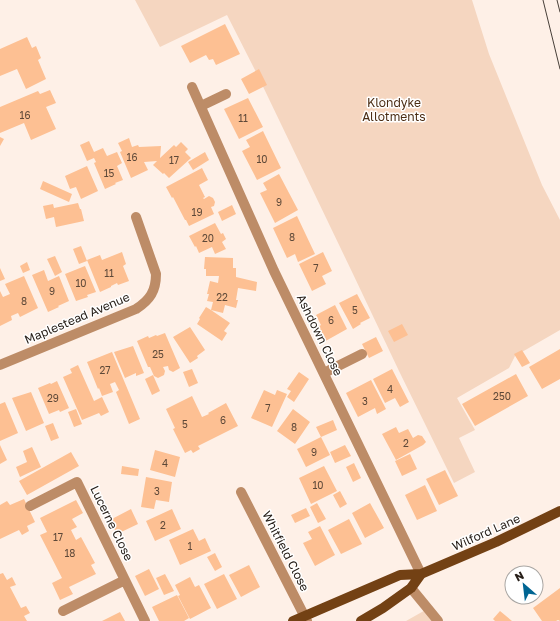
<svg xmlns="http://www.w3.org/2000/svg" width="560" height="621" font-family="'Golos Text',sans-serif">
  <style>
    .green { fill: #f5d6c0 }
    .building { fill: #fdc093 }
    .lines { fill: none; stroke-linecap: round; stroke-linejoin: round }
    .minor { stroke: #bd8c67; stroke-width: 10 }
    .major { stroke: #734114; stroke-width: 10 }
    .tram { stroke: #473f38; stroke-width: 1 }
    .labels { text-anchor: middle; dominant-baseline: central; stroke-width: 3; stroke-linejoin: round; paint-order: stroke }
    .number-label { font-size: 10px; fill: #5d4838 }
    .park-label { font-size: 12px; fill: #4b2d14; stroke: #fff }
    .street-label { font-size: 12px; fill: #28201a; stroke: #fff }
  </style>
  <rect width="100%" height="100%" fill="#fef0e7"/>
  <!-- green -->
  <path class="green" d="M135 0H472L489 54 542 185 560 220V330L515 356 509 368 457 398 475 430 459 438 475 472 454 483 399 371 353 274 256 72 227 15 160 47Z
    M429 608 437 621H406Z"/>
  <!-- building -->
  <path class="building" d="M225 24 240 54 216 65 213 59 209 60 206 55 190 63 181 46Z
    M27 37 32 48 36 46 41 58 38 60 46 79 26 89 17 69 0 76V49Z
    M259 69 267 85 249 94 241 79Z
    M50 90 56 103 46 107 56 129 31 140 24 123 0 133V107L38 91 40 94Z
    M248 98 263 127 239 139 224 109Z
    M263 131 281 168 257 180 242 151 250 147 246 140Z
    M0 137 4 139 0 146Z
    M129 138 132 147 138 145 139 147 161 146 160 158 174 145 176 147 181 142 188 149 185 152 191 158 169 178 164 173 163 174 153 165 157 161 144 162 148 170 131 178 120 152 122 151 118 143Z
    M89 141 94 152 103 148 107 156 117 152 122 163 117 166 123 180 115 183 116 184 105 189 94 163 96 162 94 158 87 161 80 145Z
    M205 152 209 160 193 170 188 162Z
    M87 166 98 191 81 199 76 187 70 189 65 176Z
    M202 168 208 180 199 185 205 197 203 198 204 199 209 196 213 198 215 202 214 206 211 207 214 214 189 226 186 220H185L173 197 172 198 166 187Z
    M279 174 298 210 275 223 260 193 267 190 263 183Z
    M43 181 72 194 69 202 40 189Z
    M78 203 80 209H81L84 221 56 227 54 217 46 219 43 206 53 204 54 208Z
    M232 205 236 214 222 221 218 212Z
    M297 216 315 254 298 262 295 254 287 258 273 228Z
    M215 223 221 234 223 233 226 239 222 242 226 249 215 254 212 247 199 253 196 246 195 247 189 236Z
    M81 246 87 261 79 264 73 249Z
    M122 252 126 264 123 266 129 281 118 285 117 283 111 286V287L100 292 87 260 100 255 102 260Z
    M323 252 332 271 322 276 326 284 312 291 299 264Z
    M55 256 62 272 55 276 47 259Z
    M205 257 233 258V268H236V277L257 282 256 291 238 288 236 300H238L236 308 225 305 223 313 211 310 230 323 224 331 227 333 222 341 197 324 200 319 199 318 206 307 211 310 213 302 207 301 209 294H207L210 281 218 283 219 276H206V269H204Z
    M27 262 30 270 23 273 20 266Z
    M85 266 96 292 87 295 88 297 76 301 65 274Z
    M0 268 5 279 0 281Z
    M44 270 48 281 59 276 69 301 58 306 59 307 48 312 32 275Z
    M24 276 38 308 20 317 18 313 11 316 12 320 0 326V291L3 297 10 294 5 284Z
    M357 294 370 318 360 323 361 324 353 329 339 303Z
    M335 305 347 329 322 343 315 329 321 325 316 315Z
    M402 324 408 335 394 342 388 331Z
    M190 327 205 350 197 356 198 358 190 363 173 337Z
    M165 333 180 368 173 372 169 370 168 366 163 367 165 371 164 375 158 378 154 376 150 367H148L137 341 148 336 149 338 156 335 157 336Z
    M376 337 383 351 369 358 362 344Z
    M133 346 144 373 136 376V373L125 378 114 352Z
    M560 349V379L542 389 529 367Z
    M522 350 530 363 522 367 514 354Z
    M112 352 140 419 129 424 116 392 119 390 115 382 110 384 113 392 102 396 99 388 98 389 87 362Z
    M78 365 94 401 102 397 109 412 101 416 99 413 82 420 63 377 72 373 70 369Z
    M192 369 198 383 189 387 183 372Z
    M392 369 409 402 400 407 395 398 385 403 373 379Z
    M299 372 309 379 294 402 287 397 291 391 287 389Z
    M516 374 528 396 475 426 462 404Z
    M153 375 160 391 152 395 145 379Z
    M371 380 386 409 377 414 375 408 358 417 346 393Z
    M57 381 69 408 60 412 59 410 49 414 38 388 50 383 51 384Z
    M264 390 275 395 277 390 287 394 272 427 251 418Z
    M31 392 44 423 26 431 12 398Z
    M192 396 202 417 209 414 208 413 226 403 238 426 198 446 200 449 193 453 191 450 185 453 173 429 175 428 166 409Z
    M5 402 18 433 0 441V404Z
    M76 409 82 424 74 427 68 412Z
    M293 409 310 422 295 444 277 431Z
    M333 420 337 430 321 437 316 427Z
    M53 423 59 438 51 441 45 426Z
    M396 427 399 433 408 429 413 438 418 435 422 436 426 442 423 445 396 460 382 434Z
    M321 437 330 455 306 467 297 449Z
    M0 445 7 460 0 464Z
    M345 445 351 456 335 463 330 452Z
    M32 447 41 467 20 477 16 467 27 462 23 451Z
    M155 450 180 457 175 477 150 470Z
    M71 452 79 466 27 495 19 481Z
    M410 454 417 469 402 476 395 461Z
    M354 463 361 478 353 482 346 467Z
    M122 466 139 469 138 476 121 474Z
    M324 466 337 491 311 504 299 478Z
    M445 470 458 496 439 505 426 479Z
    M146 477 172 482 169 502 156 500 154 509 141 507Z
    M425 485 437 511 417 520 405 495Z
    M340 491 347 504 340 508 333 495Z
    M24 499 35 522 27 526 29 531 22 535 19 530 0 539V505L7 501 10 505Z
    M76 500 83 513 72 519 77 527 71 530 76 540 81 537 95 563 91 565 96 574 69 587 73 594 60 600 52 583 62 578 40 535 47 532 40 518Z
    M317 503 326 519 318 523 310 507Z
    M370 503 384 528 365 538 352 513Z
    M306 508 310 516 295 523 291 515Z
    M131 509 138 524 117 534 110 520Z
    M172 509 181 529 155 541 146 521Z
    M349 519 362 544 341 554 328 530Z
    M320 526 335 555 315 566 303 543 312 539 308 532Z
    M193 529 199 541 205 538 211 551 180 565 169 540Z
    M215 553 222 567 215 571 207 557Z
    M249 565 260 587 241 597 229 575Z
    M149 569 159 589 145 596 135 576Z
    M3 573 7 580 12 577 16 585 10 587 21 608 26 606 30 613 24 616 27 621H0V574Z
    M165 574 174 591 164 595 156 578Z
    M224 574 237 599 217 609 204 584Z
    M190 577 195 587 199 585 211 608 190 619 178 596 180 595 175 585Z
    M560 588V621L558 620 556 621H542L533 608Z
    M177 595 189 618 184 621H159L152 607Z
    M500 611 512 621H495L493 619Z
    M120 612 125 621H102Z"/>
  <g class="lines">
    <!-- minor -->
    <path class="minor" d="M192 87 274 271 421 574
      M201 106 226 94
      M0 365 136 309C150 300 156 291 156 274L136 217
      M324 373 362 354
      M241 492 307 621
      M30 506 77 482 145 621
      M411 588 438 621
      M63 611 125 580"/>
    <!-- major -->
    <path class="major" d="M293 621 400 575 421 574 496 542 560 511
      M361 621 383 608 411 588 421 574"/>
    <!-- tram -->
    <path class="tram" d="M543 0 560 69
      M557 0 560 12"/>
  </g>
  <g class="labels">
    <!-- number labels -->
    <g class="number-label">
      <text x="25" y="115">16</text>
      <text x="243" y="118">11</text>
      <text x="132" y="157">16</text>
      <text x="262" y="159">10</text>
      <text x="174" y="160">17</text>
      <text x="109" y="173">15</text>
      <text x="279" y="202">9</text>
      <text x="197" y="212">19</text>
      <text x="292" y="237">8</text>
      <text x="208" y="238">20</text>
      <text x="316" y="268">7</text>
      <text x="109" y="273">11</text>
      <text x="81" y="283">10</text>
      <text x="52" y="291">9</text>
      <text x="222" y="297">22</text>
      <text x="24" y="301">8</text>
      <text x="355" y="310">5</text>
      <text x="331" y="320">6</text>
      <text x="158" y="354">25</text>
      <text x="105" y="370">27</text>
      <text x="390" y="389">4</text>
      <text x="502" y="396">250</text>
      <text x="53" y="398">29</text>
      <text x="365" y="401">3</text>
      <text x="268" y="408">7</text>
      <text x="223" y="420">6</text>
      <text x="185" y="424">5</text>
      <text x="294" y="427">8</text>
      <text x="406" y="443">2</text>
      <text x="314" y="452">9</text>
      <text x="165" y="463">4</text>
      <text x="318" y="485">10</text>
      <text x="157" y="491">3</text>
      <text x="163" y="525">2</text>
      <text x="58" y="537">17</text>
      <text x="190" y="546">1</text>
      <text x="70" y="553">18</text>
    </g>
    <!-- park labels -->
    <g class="park-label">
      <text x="394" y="102">Klondyke<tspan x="394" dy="14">Allotments</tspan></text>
    </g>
    <!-- street labels -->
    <g class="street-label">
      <text transform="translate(77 318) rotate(-23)">Maplestead Avenue</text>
      <text transform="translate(320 335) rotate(64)">Ashdown Close</text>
      <text transform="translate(112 523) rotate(64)">Lucerne Close</text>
      <text transform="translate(486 532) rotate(-24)">Wilford Lane</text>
      <text transform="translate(286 551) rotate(63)">Whitfield Close</text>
    </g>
  </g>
  <!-- north arrow -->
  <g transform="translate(524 585) rotate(332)"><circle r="19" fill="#ffffff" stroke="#a9a6a3"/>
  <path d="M0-3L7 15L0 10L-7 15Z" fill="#006593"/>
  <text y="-6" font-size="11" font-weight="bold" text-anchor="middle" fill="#28201a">N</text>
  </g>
</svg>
